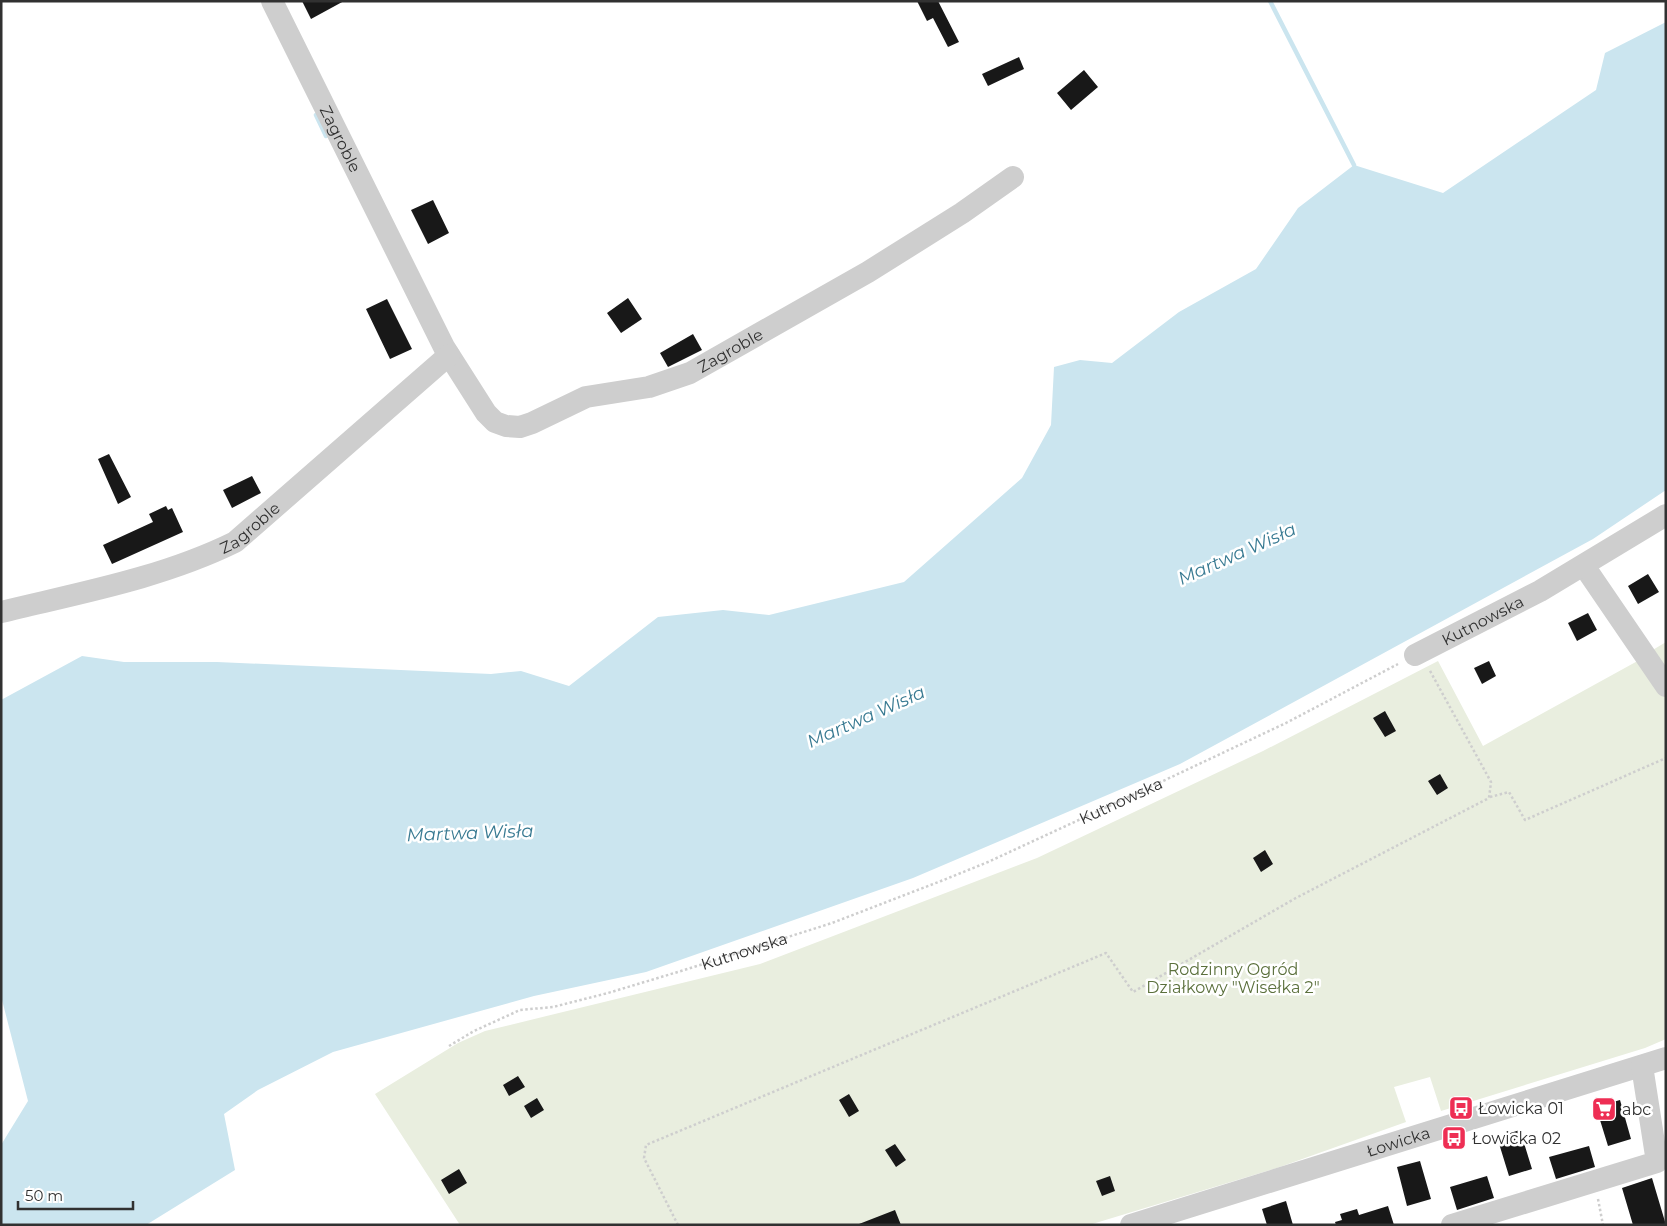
<svg xmlns="http://www.w3.org/2000/svg" width="1667" height="1226" font-family="Montserrat,sans-serif">
  <style>
    .green { fill: #e9eedf }
    .water { fill: #cbe5ef }
    .lines { fill: none; stroke-linecap: round; stroke-linejoin: round }
    .stream { stroke: #cbe5ef; stroke-width: 4.5 }
    .building { fill: #181818 }
    .path { stroke: #cecece; stroke-width: 2.5; stroke-dasharray: 2.5 2.5; stroke-linecap: butt }
    .minor { stroke: #cecece; stroke-width: 22 }
    .labels { text-anchor: middle; dominant-baseline: central; stroke-width: 5; stroke-linejoin: round; paint-order: stroke }
    .street-label { font-size: 16px; fill: #313131; stroke: #fff }
    .park-label { font-size: 16px; fill: #5b703c; stroke: #fff }
    .poi-label { font-size: 16px; fill: #313131; stroke: #fff; text-anchor: start }
    .water-label { font-size: 18px; font-style: italic; fill: #387a92; stroke: #fff }
  </style>
  <rect width="100%" height="100%" fill="#fff"/>
  <!-- green -->
  <path class="green" d="M1666 642V672L1651 651Z
    M1643 658 1666 694V1039L1645 1048 1441 1111 1430 1077 1394 1087 1406 1122 1277 1168 1089 1225H460L375 1094 458 1043 485 1031 760 964 1037 858 1263 751 1438 661 1483 746Z"/>
  <!-- water -->
  <path class="water" d="M1666 22V490L1593 539 1180 764 913 878 646 972 534 996 333 1052 258 1090 224 1114 235 1170 146 1225H1V1145L28 1101 1 996V700L82 656 124 662H217L491 674 521 671 569 686 658 617 723 610 769 615 904 582 1022 478 1051 425 1054 367 1080 360 1112 363 1179 312 1256 269 1298 208 1354 165 1443 193 1596 90 1605 53Z"/>
  <g class="lines">
    <!-- stream -->
    <path class="stream" d="M1270 1 1354 165
      M316 115 326 136"/>
  </g>
  <!-- building -->
  <path class="building" d="M302 1H344L311 19Z
    M917 1H938L959 42 948 47 933 18 927 21Z
    M1019 57 1024 69 988 86 982 74Z
    M1084 70 1098 87 1071 110 1057 93Z
    M433 200 449 233 428 244 411 210Z
    M628 298 642 319 621 333 607 313Z
    M387 299 412 349 390 359 366 309Z
    M693 334 702 350 668 367 660 353Z
    M109 454 131 497 118 504 98 459Z
    M252 476 261 493 232 508 223 490Z
    M166 506 168 510 172 508 183 532 112 564 103 545 153 522 149 514Z
    M1648 574 1659 592 1638 604 1628 586Z
    M1588 613 1597 630 1577 641 1568 623Z
    M1489 661 1496 676 1482 684 1474 668Z
    M1385 711 1396 731 1385 737 1373 718Z
    M1440 774 1448 788 1437 795 1428 781Z
    M1265 850 1273 864 1261 872 1253 858Z
    M518 1076 525 1087 509 1096 503 1085Z
    M849 1094 859 1111 849 1117 839 1100Z
    M537 1098 544 1110 531 1118 524 1106Z
    M1620 1100 1631 1139 1608 1146 1596 1107Z
    M1520 1130 1532 1169 1509 1176 1497 1137Z
    M895 1144 906 1160 896 1167 885 1150Z
    M1589 1146 1595 1167 1556 1179 1549 1157Z
    M1420 1161 1431 1199 1407 1206 1397 1167Z
    M459 1169 467 1183 449 1194 441 1180Z
    M1110 1176 1115 1191 1102 1196 1096 1181Z
    M1487 1176 1494 1198 1457 1210 1450 1187Z
    M1652 1178 1666 1225H1633L1622 1188Z
    M1286 1201 1293 1225H1267L1262 1209Z
    M1388 1206 1394 1225H1336L1335 1222 1342 1220 1340 1214 1357 1209 1359 1215Z
    M895 1210 901 1225H859V1224Z"/>
  <g class="lines">
    <!-- path -->
    <g class="path">
      <path d="M1490 797 1509 792 1525 820 1666 758"/>
      <path id="s1" d="M449 1046 474 1031 520 1010 553 1007 608 993 681 971 832 923 941 881 988 862 1163 781 1286 723 1398 664"/>
      <path d="M1598 1199 1603 1225"/>
      <path d="M678 1225 644 1158 646 1145 1106 953 1133 992 1294 899 1489 798 1491 782 1429 669"/>
    </g>
    <!-- minor -->
    <g class="minor">
      <path id="s2" d="M272 1 444 347 486 413 495 422 506 426 520 427 532 423 586 397 649 387 690 373 868 272 962 213 1013 177"/>
      <path d="M1584 566 1666 686"/>
      <path id="s3" d="M1 612C79 593 162 578 235 542L449 355"/>
      <path id="s4" d="M1415 655 1540 591 1666 515"/>
      <path id="s5" d="M1131 1225 1666 1058"/>
      <path d="M1452 1225 1657 1162 1642 1066"/>
    </g>
  </g>
  <!-- icons -->
  <defs>
    <symbol id="bus-square" viewBox="-11 -11 22 22"><rect x="-9" y="-9" width="18" height="18" rx="4" fill="#ee2e54" stroke="#fff"/><path d="M-5-6H5V4H4V6H2V4H-2V6H-4V4H-5ZM-3.5-4V0h7V-4ZM-3.5 1.2v1.5H-2V1.2ZM2 1.2v1.5H3.5V1.2Z" fill="#fff"/></symbol>
    <symbol id="supermarket-square" viewBox="-11 -11 22 22"><rect x="-9" y="-9" width="18" height="18" rx="4" fill="#ee2e54" stroke="#fff"/><path d="M-6-5.5h2.5l.6 2H6L4.5 2H-2.5L-4.4-4H-6ZM-1.5 3.2a1.3 1.3 0 1 0 .1 0ZM3 3.2a1.3 1.3 0 1 0 .1 0Z" fill="#fff"/></symbol>
  </defs>
  <g fill-rule="evenodd">
    <use href="#bus-square" x="1447" y="1094" width="28" height="28"/>
    <use href="#supermarket-square" x="1590" y="1095" width="28" height="28"/>
    <use href="#bus-square" x="1440" y="1124" width="28" height="28"/>
  </g>
  <g class="labels">
    <!-- street labels -->
    <g class="street-label">
      <text stroke="none"><textPath href="#s2" startOffset="154">Zagroble</textPath></text>
      <text stroke="none"><textPath href="#s2" startOffset="729">Zagroble</textPath></text>
      <text stroke="none"><textPath href="#s3" startOffset="265">Zagroble</textPath></text>
      <text stroke="none"><textPath href="#s4" startOffset="76">Kutnowska</textPath></text>
      <text stroke="none"><textPath href="#s1" startOffset="718">Kutnowska</textPath></text>
      <text stroke="none"><textPath href="#s1" startOffset="312">Kutnowska</textPath></text>
      <text stroke="none"><textPath href="#s5" startOffset="280">Łowicka</textPath></text>
    </g>
    <!-- park labels -->
    <g class="park-label">
      <text x="1233" y="969">Rodzinny Ogród<tspan x="1233" dy="18">Działkowy "Wisełka 2"</tspan></text>
    </g>
    <!-- poi labels -->
    <g class="poi-label">
      <text x="1478" y="1108">Łowicka 01</text>
      <text x="1622" y="1109">abc</text>
      <text x="1472" y="1138">Łowicka 02</text>
    </g>
    <!-- water labels -->
    <g class="water-label">
      <text transform="translate(1237 554) rotate(-24)">Martwa Wisła</text>
      <text transform="translate(866 717) rotate(-24)">Martwa Wisła</text>
      <text transform="translate(470 833) rotate(-2)">Martwa Wisła</text>
    </g>
  </g>
  <!-- border -->
  <rect width="1667" height="1226" fill="none" stroke="#313131" stroke-width="5"/>
  <!-- scale -->
  <path d="M18 1201v8h115v-8" fill="none" stroke="#313131" stroke-width="2.5"/>
  <text x="25" y="1201" font-size="15" fill="#313131" stroke="#ffffff" stroke-width="4" paint-order="stroke">50 m</text>
</svg>
